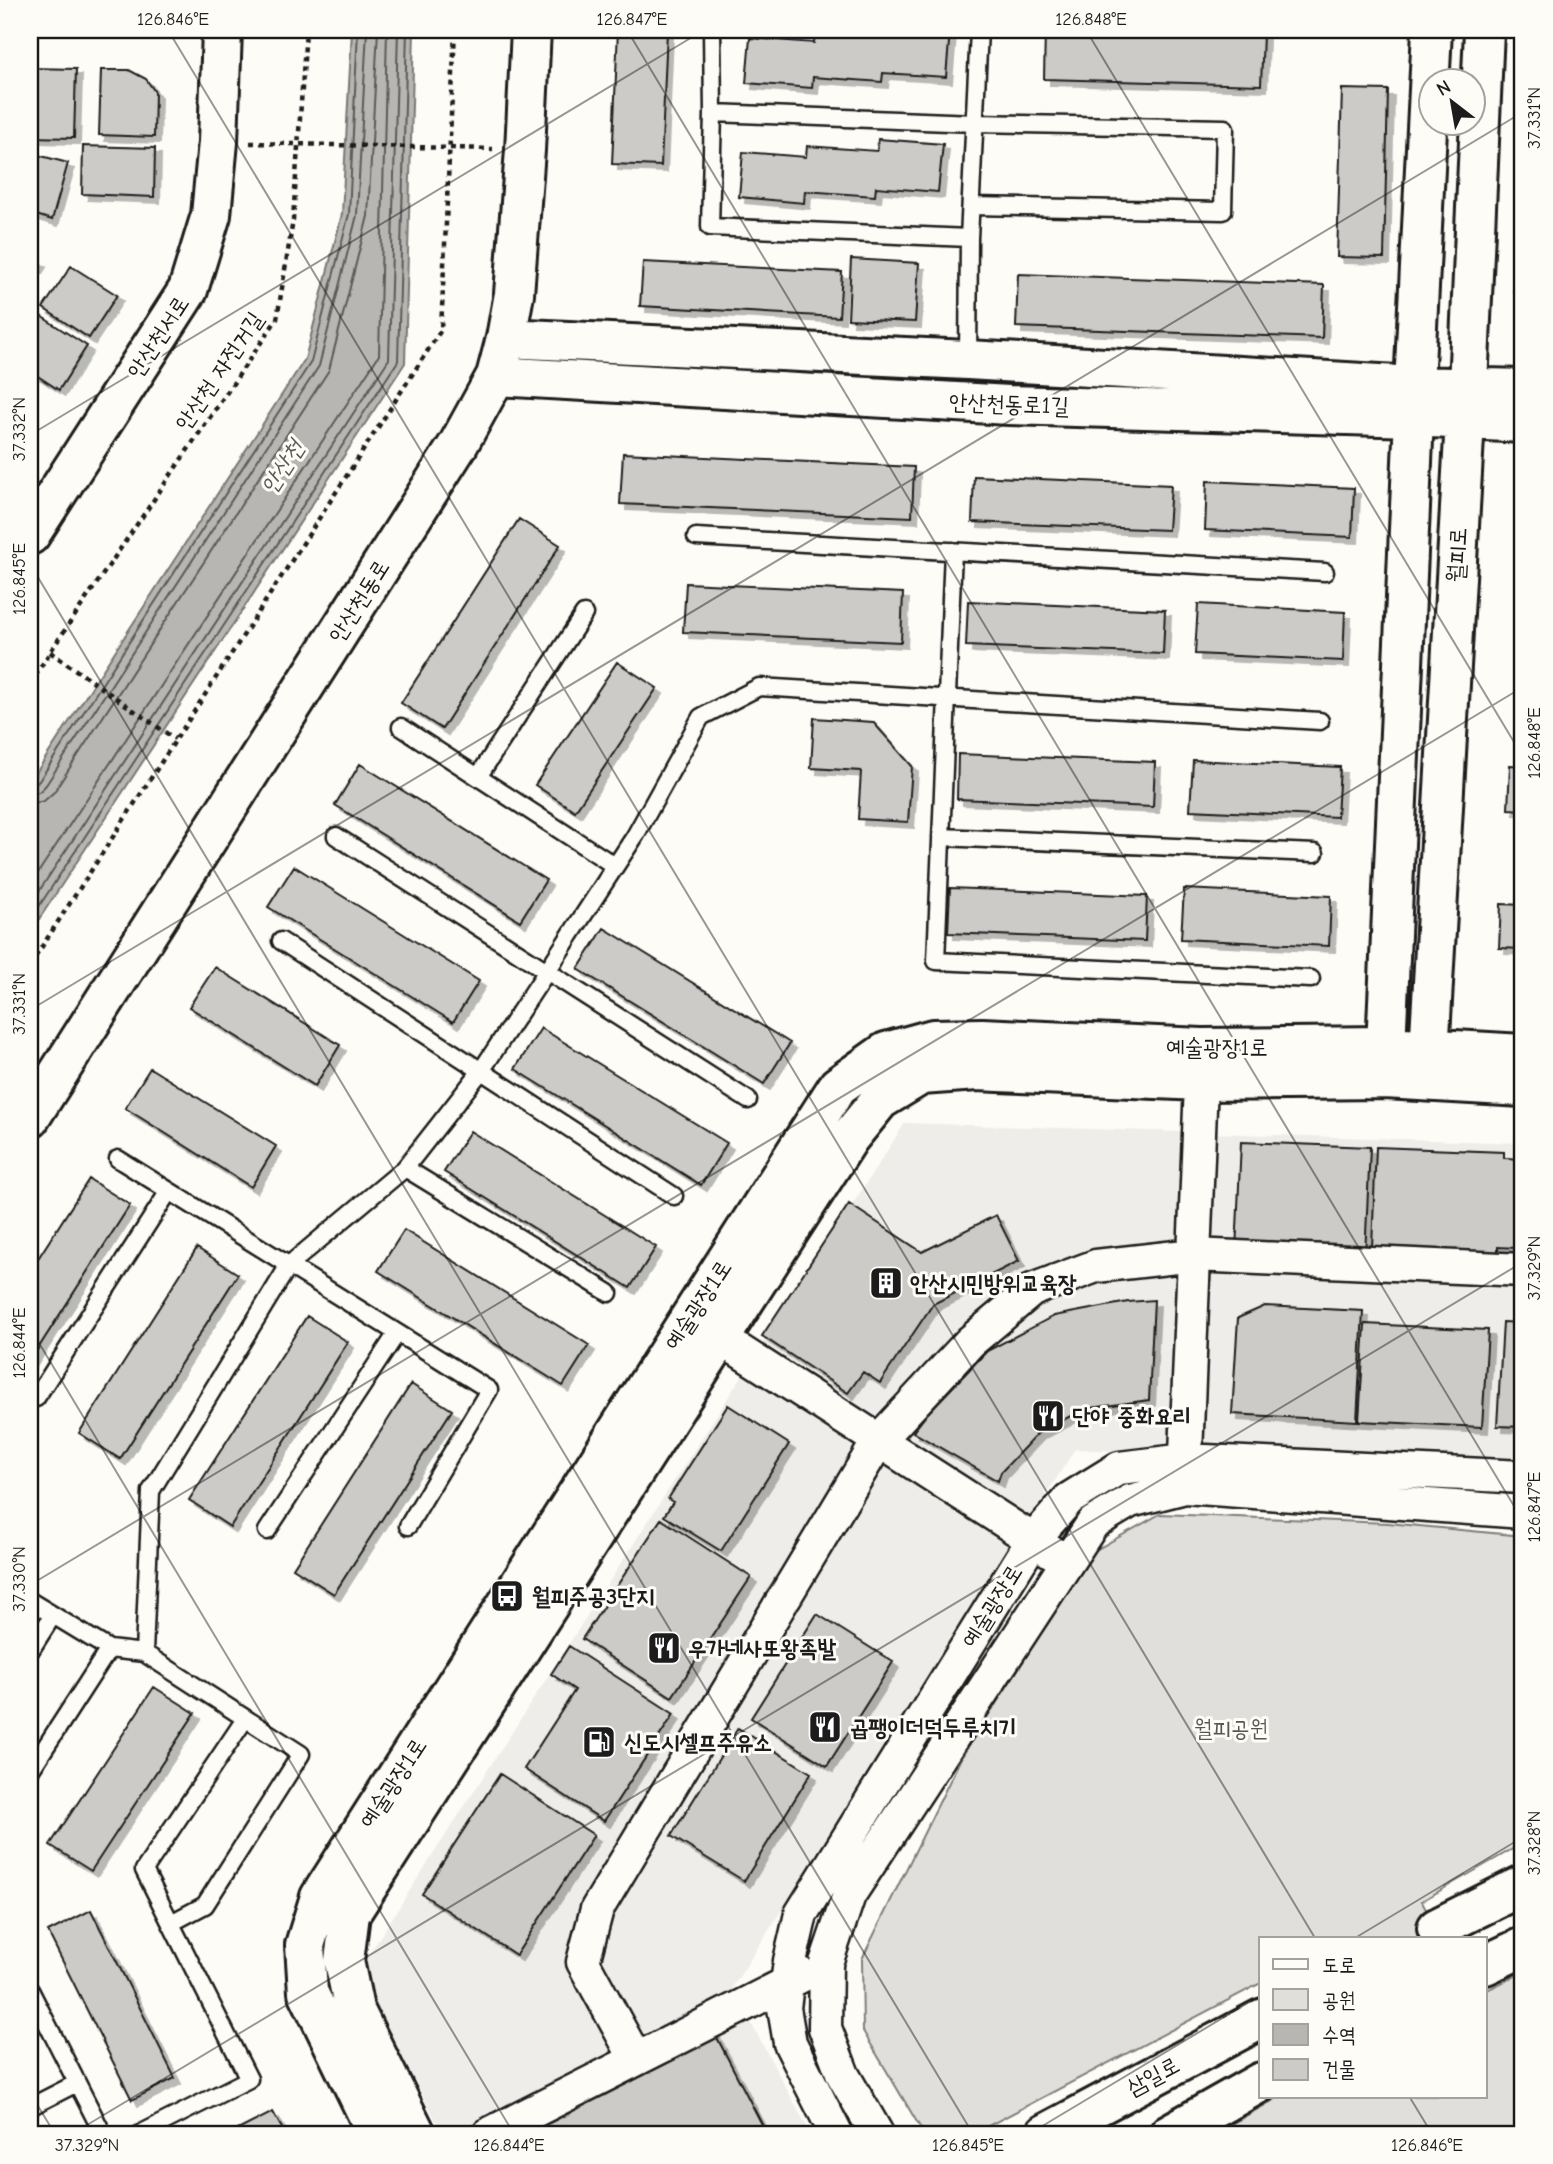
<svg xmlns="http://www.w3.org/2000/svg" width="1553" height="2164" font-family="'Comic Neue','Poor Story',sans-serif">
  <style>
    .built { fill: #eeede9 }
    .green { fill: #e0dfdb; stroke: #7e7e7c; stroke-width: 2 }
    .water { fill: #b7b6b2; stroke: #797876; stroke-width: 2 }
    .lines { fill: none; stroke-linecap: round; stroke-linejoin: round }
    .shore { stroke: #5a5a58; stroke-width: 2 }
    .building { fill: #cccbc8; stroke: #1c1c1c; stroke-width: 2; filter: url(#shadow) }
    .service-casing { stroke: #1c1c1c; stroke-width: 21 }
    .minor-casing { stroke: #1c1c1c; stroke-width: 37 }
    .tertiary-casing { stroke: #1c1c1c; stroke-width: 44 }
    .path { stroke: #1c1c1c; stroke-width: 4.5; stroke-dasharray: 5 5; stroke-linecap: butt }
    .service { stroke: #fdfcf7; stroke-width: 16 }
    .minor { stroke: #fdfcf7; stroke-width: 32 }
    .tertiary { stroke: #fdfcf7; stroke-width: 38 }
    .ticks { fill: none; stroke: #1c1c1c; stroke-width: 2; stroke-opacity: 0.45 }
    .labels { text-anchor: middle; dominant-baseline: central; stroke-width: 6; stroke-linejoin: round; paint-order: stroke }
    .street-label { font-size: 23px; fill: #1c1c1c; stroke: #fdfcf7 }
    .poi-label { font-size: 23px; font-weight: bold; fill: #1c1c1c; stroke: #fdfcf7; text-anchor: start }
    .park-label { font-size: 23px; fill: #575655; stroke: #fdfcf7 }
    .water-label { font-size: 24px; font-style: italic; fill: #5a5a58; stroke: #fdfcf7 }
    .neatline { fill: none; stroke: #1c1c1c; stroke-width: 2.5 }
    .ticks-label { font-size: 18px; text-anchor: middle; fill: #1c1c1c }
  </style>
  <defs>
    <filter id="shadow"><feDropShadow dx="6" dy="6" stdDeviation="0" flood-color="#0004"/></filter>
  </defs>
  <rect width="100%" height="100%" fill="#fdfcf7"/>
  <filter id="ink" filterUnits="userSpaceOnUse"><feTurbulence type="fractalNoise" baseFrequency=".0143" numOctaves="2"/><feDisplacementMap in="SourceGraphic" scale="14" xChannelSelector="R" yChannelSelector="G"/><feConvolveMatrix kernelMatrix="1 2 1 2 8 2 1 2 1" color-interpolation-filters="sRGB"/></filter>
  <g filter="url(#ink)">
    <!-- built -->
    <path class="built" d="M905 1123 1523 1143V1471L1075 1449 732 1988 811 2134H443L358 1971Z"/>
    <!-- green -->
    <path class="green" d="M1160 1514 1388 1523 1523 1536V1843L1422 1901 1441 1938H1261V1983L973 2134H924L863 2031 862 1959 961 1758 1094 1551Z
      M1523 1972V2134H1214L1281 2096H1485V1991Z"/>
    <!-- water -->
    <path class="water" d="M352 30H414L405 363 30 933V782L305 359 342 214Z"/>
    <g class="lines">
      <!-- shore -->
      <path class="shore" d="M30 784H35L39 781 311 362 349 214 358 30
        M30 793 39 792 46 785 319 366 357 215 367 30
        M30 804 44 801 54 792 329 370 368 216 378 30
        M30 885 379 355 387 30
        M30 905 389 359 398 30
        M30 920 398 361 407 30"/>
    </g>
    <!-- building -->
    <path class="building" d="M618 30H667L661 166 612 164Z
      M885 30H950L946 77 883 73 882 82 813 77 812 88 746 83 750 38 814 43 815 32 885 37Z
      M1045 30 1263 34 1261 85 1044 79Z
      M30 68 76 69 74 138 30 137Z
      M1523 69V292L1514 291Z
      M101 70H129L146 79 155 92 154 137 99 135Z
      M1342 89 1388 90 1384 258 1337 257Z
      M878 139 943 144 938 192 876 187 875 196 805 191 804 203 739 197 743 152 806 157 807 146 877 151Z
      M83 146 155 148 154 197 82 194Z
      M30 153 68 163 52 220 30 213Z
      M30 255 40 261 30 277Z
      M851 259 919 263 915 322 848 319Z
      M643 262 842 272 839 317 640 306Z
      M71 266 117 295 89 338 43 308Z
      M1018 274 1324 285 1322 338 1016 327Z
      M33 311 87 346 59 390 30 371V316Z
      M623 453 914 467 912 517 620 504Z
      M974 476 1171 485 1168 530 972 522Z
      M1207 481 1354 488 1352 537 1205 530Z
      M519 519 560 545 442 729 401 703Z
      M686 583 903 593 901 642 683 632Z
      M968 601 1165 610 1163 654 966 646Z
      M1198 604 1345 612 1343 661 1195 654Z
      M1520 638H1523V683L1518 682Z
      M617 662 657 688 575 811 535 785Z
      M814 718 873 722 912 766 908 822 858 819 861 771 811 768Z
      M958 754 1155 762 1153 807 957 799Z
      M1193 760 1340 767 1337 817 1190 810Z
      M360 764 546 880 520 921 335 805Z
      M1510 765 1523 766V810L1508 809Z
      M294 866 479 981 453 1022 268 907Z
      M950 888 1147 896 1145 941 948 933Z
      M1184 889 1331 896 1329 946 1181 939Z
      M1501 904 1523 905V949L1499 948Z
      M604 928 790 1043 764 1084 578 969Z
      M215 967 340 1045 315 1086 189 1007Z
      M541 1028 727 1143 701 1185 515 1069Z
      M150 1068 276 1146 251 1187 125 1108Z
      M470 1131 656 1247 630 1288 444 1172Z
      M1241 1142 1370 1147 1365 1256 1236 1251Z
      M1376 1147 1504 1152V1158L1522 1159 1518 1248 1498 1247V1253L1372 1248Z
      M89 1179 130 1205 30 1361V1271Z
      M849 1204 922 1252 996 1215 1019 1261 933 1304 880 1383 863 1372 848 1393 762 1336Z
      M404 1230 589 1345 563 1386 378 1271Z
      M197 1248 238 1274 120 1459 79 1433Z
      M1154 1300 1149 1400 1084 1409 1038 1433 1001 1472 998 1481 913 1432 927 1414 987 1351 1054 1316 1128 1302Z
      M1265 1306 1363 1311 1357 1421 1232 1414 1238 1318Z
      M307 1316 348 1342 230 1527 189 1500Z
      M1503 1322 1523 1323V1427L1497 1426Z
      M1365 1324 1488 1330 1482 1427 1359 1421Z
      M411 1384 452 1410 334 1594 293 1568Z
      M728 1405 789 1444 721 1551 664 1516 673 1502 668 1499Z
      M661 1519 751 1577 672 1697 582 1639Z
      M817 1614 893 1662 827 1766 751 1718Z
      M569 1646 674 1714 604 1821 524 1769 575 1690 551 1674Z
      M154 1687 195 1713 91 1871 50 1845Z
      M738 1728 811 1773 744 1881 671 1836Z
      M500 1774 594 1835 516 1955 422 1894Z
      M91 1910 175 2078 132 2100 48 1932Z
      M712 2028 767 2134H509Z
      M273 2112 285 2134H230Z"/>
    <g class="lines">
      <defs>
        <path id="service" d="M712 30 713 113 710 227 969 238
          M713 113 975 123 1225 128 1223 211 971 206
          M968 360 969 238 979 30
          M696 537 1325 572
          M953 551 936 961 1311 979
          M401 727 615 866
          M478 777 584 614
          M336 836 748 1100
          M941 837 1315 853
          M281 941 674 1196
          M118 1159 489 1390 408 1526
          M405 1168 609 1293
          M36 1398 169 1191
          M267 1531 397 1333
          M30 1601 109 1649 144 1653 301 1754 205 1905 171 1923
          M30 1651 53 1615
          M144 1653 151 1491 289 1265 405 1168 481 1071 547 971 635 836 701 717 759 687 1320 721
          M30 1771 109 1649
          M30 1990 103 2134
          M30 2107 77 2083
          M140 2134 249 2079 144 1870 245 1719"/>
        <path id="minor" d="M701 1326 1052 1552
          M1185 1479 1202 1059
          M636 2059 583 1962 597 1909 879 1440 970 1342 1032 1290 1096 1266 1194 1255 1523 1270
          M489 2134 803 1975
          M836 2134 790 2043 784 2008 790 1961 801 1914 1033 1540 1069 1499 1119 1468 1186 1460 1523 1477
          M877 2134 843 2075 825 2028 826 1963 849 1895 1093 1523 1130 1501 1185 1487 1523 1512"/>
        <path id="tertiary" d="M506 338 968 360 1414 386 1523 389
          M496 376 1009 405 1414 417 1523 423
          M30 535 188 290 211 215 218 142 222 30
          M1385 1070 1414 417V386L1432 30
          M1428 1071 1465 420 1468 386 1484 30
          M30 1118 458 445 496 376 506 338 514 294 525 150 531 30
          M1437 1928 1523 1885
          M1485 1965 1523 1947
          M377 2134 308 1992 305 1945 320 1897 838 1086 886 1052 933 1039 982 1038 1202 1048 1386 1046 1523 1054
          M416 2134 354 2009 344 1961 350 1914 849 1138 880 1100 921 1075 977 1071 1201 1081 1385 1079 1523 1087
          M1045 2134 1261 2019
          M1169 2134 1261 2082"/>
      </defs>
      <!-- service casing -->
      <use href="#service" class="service-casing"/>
      <!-- minor casing -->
      <use href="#minor" class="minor-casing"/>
      <!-- tertiary casing -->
      <use href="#tertiary" class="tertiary-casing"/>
      <!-- path -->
      <path class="path" d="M250 143 493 149
        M50 652 175 739
        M30 684 50 652 277 319 293 220 306 30
        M30 965 441 330 455 30"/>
      <!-- service -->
      <use href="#service" class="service"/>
      <!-- minor -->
      <use href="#minor" class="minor"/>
      <!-- tertiary -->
      <use href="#tertiary" class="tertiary"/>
    </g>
  </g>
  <!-- ticks -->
  <path class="ticks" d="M168 30 1315 1938M627 30 1523 1521M1086 30 1523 757M30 435 704 30M30 564 973 2134M30 1010 1523 112M30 1328 514 2134M30 1585 1523 687M1355 1938 1523 1837M30 2093 55 2134M1409 2096 1432 2134M72 2134 1523 1262M1029 2134 1261 1995"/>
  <!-- icons -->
  <defs>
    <symbol id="building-square" viewBox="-11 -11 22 22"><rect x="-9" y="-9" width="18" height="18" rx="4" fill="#1c1c1c" stroke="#fdfcf7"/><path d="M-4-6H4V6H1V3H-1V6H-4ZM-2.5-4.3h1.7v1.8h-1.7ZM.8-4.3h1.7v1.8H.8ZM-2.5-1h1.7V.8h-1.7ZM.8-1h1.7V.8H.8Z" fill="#fff"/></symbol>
    <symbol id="restaurant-square" viewBox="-11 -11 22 22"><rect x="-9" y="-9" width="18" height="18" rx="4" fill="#1c1c1c" stroke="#fdfcf7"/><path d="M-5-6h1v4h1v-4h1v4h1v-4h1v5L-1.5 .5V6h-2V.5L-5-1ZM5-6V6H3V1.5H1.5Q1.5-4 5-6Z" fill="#fff"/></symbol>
    <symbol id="bus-square" viewBox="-11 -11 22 22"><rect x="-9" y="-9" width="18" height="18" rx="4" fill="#1c1c1c" stroke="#fdfcf7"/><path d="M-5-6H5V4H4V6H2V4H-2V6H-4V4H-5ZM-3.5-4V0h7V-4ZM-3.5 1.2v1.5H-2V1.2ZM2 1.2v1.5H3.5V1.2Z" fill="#fff"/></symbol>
    <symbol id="fuel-square" viewBox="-11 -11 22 22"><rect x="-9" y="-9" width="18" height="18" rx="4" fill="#1c1c1c" stroke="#fdfcf7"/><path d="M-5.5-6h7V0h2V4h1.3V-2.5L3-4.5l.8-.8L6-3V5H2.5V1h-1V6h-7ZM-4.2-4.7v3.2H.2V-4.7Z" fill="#fff"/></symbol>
  </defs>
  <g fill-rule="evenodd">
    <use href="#building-square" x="867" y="1264" width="38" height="38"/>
    <use href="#restaurant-square" x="1029" y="1397" width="38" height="38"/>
    <use href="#bus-square" x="488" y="1577" width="38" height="38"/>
    <use href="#restaurant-square" x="645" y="1629" width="38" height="38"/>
    <use href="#restaurant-square" x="806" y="1708" width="38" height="38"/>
    <use href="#fuel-square" x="580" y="1723" width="38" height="38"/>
  </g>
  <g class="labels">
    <!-- street labels -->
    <g class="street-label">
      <text transform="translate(158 337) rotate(-57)">안산천서로</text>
      <text transform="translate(219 371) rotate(-56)">안산천 자전거길</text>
      <text transform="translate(1009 404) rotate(2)">안산천동로1길</text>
      <text transform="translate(1457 555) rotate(-87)">월피로</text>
      <text transform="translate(359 601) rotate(-58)">안산천동로</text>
      <text x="1217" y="1047">예술광장1로</text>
      <text transform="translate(698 1305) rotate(-57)">예술광장1로</text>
      <text transform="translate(992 1606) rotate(-58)">예술광장로</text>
      <text transform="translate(393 1783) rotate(-57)">예술광장1로</text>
      <text transform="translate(1153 2076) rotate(-28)">삼일로</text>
    </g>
    <!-- poi labels -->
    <g class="poi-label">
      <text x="910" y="1283">안산시민방위교육장</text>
      <text x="1072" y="1416">단야 중화요리</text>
      <text x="532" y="1596">월피주공3단지</text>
      <text x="688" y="1648">우가네사또왕족발</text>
      <text x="850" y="1727">곱팽이더덕두루치기</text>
      <text x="624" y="1742">신도시셀프주유소</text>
    </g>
    <!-- park labels -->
    <g class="park-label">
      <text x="1231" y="1728">월피공원</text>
    </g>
    <!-- water labels -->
    <g class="water-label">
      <text transform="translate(282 467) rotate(-57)">안산천</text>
    </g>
  </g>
  <!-- margin -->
  <rect width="1553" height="2164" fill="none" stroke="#fdfcf7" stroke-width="77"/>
  <!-- legend -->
  <rect x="1259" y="1937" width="228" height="161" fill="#fdfcf7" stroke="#a3a29f" stroke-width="2"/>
  <rect x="1273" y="1959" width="35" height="10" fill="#fdfcf7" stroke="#a3a29f" stroke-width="2"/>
  <text x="1322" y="1972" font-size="21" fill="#1c1c1c">도로</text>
  <rect x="1273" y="1989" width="35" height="21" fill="#e0dfdb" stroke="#a3a29f" stroke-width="2"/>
  <text x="1322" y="2007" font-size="21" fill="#1c1c1c">공원</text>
  <rect x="1273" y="2024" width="35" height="21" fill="#b7b6b2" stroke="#a3a29f" stroke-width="2"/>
  <text x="1322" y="2042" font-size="21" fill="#1c1c1c">수역</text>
  <rect x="1273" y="2059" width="35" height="21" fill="#cccbc8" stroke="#a3a29f" stroke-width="2"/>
  <text x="1322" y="2076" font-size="21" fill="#1c1c1c">건물</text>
  <!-- north arrow -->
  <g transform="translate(1452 102) rotate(329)"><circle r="33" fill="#fdfcf7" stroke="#a3a29f" stroke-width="2"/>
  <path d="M0-5L12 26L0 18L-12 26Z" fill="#1c1c1c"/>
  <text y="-10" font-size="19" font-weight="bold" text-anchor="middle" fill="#1c1c1c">N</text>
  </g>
  <rect x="38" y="38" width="1476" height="2088" class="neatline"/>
  <g class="ticks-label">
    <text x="173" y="25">126.846°E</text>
    <text x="632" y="25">126.847°E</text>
    <text x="1091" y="25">126.848°E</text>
    <text transform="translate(1534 118) rotate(-90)" y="6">37.331°N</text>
    <text transform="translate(19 429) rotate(-90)" y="6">37.332°N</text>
    <text transform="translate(19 579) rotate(-90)" y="6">126.845°E</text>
    <text transform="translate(1534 743) rotate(-90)" y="6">126.848°E</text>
    <text transform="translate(19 1004) rotate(-90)" y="6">37.331°N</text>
    <text transform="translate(1534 1268) rotate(-90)" y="6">37.329°N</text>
    <text transform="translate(19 1343) rotate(-90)" y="6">126.844°E</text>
    <text transform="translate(1534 1507) rotate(-90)" y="6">126.847°E</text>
    <text transform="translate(19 1579) rotate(-90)" y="6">37.330°N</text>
    <text transform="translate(1534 1843) rotate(-90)" y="6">37.328°N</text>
    <text x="87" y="2151">37.329°N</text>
    <text x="509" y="2151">126.844°E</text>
    <text x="968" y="2151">126.845°E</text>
    <text x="1427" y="2151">126.846°E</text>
  </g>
</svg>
